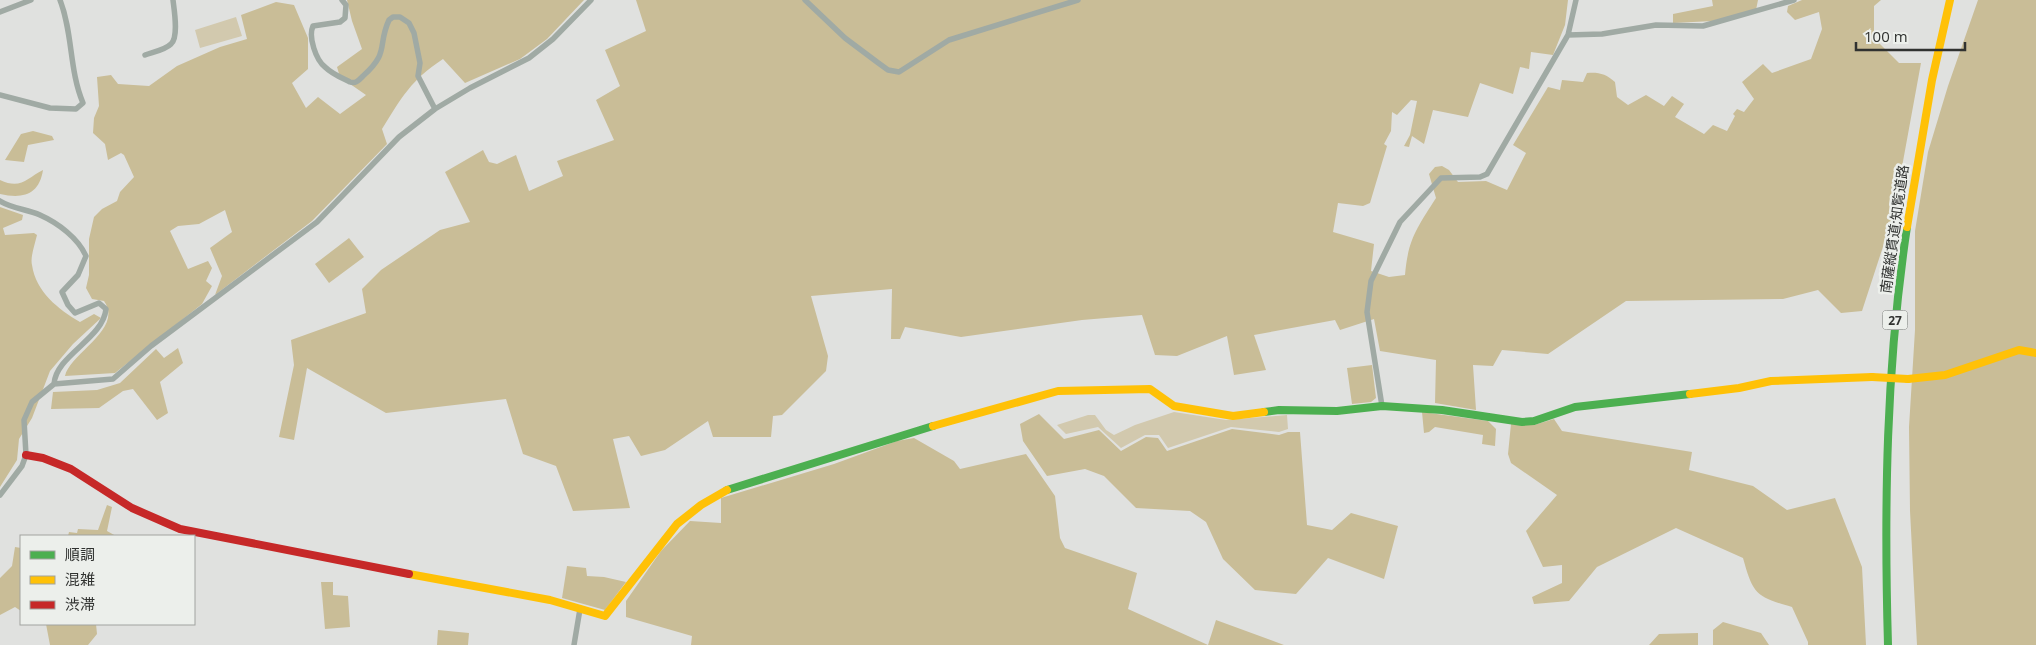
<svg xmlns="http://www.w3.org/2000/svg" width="2036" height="645" font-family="'Open Sans','Noto Sans JP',sans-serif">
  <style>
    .green { fill: #d2c9ae }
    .forest { fill: #c9bd97 }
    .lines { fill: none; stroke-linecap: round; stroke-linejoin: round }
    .street { stroke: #a0aaa4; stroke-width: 5.5 }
    .fast { stroke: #4caf50; stroke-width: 8 }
    .slow { stroke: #ffc107; stroke-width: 8 }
    .jam { stroke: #c62828; stroke-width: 8 }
    .slow-bridge { stroke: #ffc107; stroke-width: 8 }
    .labels { text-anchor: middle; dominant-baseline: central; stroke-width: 5; stroke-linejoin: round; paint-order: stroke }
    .shield { fill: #ecefeb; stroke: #686b68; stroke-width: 1 }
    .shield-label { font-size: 12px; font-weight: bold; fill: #303230 }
    .street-label { font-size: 14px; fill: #303230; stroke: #ecefeb }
  </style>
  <rect width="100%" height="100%" fill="#e0e1df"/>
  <!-- green -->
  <path class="green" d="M236 17 242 36 200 48 195 30Z
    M1174 412 1226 420 1287 415 1288 429 1279 432 1231 427 1168 448 1159 435H1145L1121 448 1098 427 1066 434 1057 425 1088 415H1095L1106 430 1114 435 1135 425Z"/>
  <!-- forest -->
  <path class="forest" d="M347 0H584L547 39 520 59 465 83 443 59C411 80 402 97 382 129L387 144 312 221 215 295 222 276 210 248 232 232 225 210 199 224 178 226 170 231 188 269 208 261 212 268 206 281 212 286 202 304 115 373 65 376C70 353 124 329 104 301L92 299 86 288 89 275V239L94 217 102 209 117 201 120 192 134 177 124 155 121 153 108 160 105 144 93 133 94 118 99 106 97 77 111 75 118 84 149 86 177 66 220 47 247 39 241 15 276 2 294 5 308 38V69L292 83 306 108 318 97 340 114 366 95 340 77 337 67 362 49 352 21Z
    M636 0H1568L1565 25 1553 55 1531 52 1529 69 1520 67 1513 94 1480 83 1468 117 1433 110 1424 144 1412 136 1409 147 1404 146 1410 135 1417 101 1411 100 1397 115 1392 112 1391 131 1384 144 1387 146 1370 203 1363 206 1338 203 1333 232 1374 244 1371 271 1389 277 1405 275C1408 239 1417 228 1436 198L1429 174 1435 167 1442 166 1449 170 1458 182 1486 181 1507 190 1526 153 1513 145 1548 87 1560 90 1562 80 1583 82 1587 73C1599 72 1606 74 1615 82L1617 97 1628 105 1646 95 1664 106 1672 96 1684 104 1675 117 1704 134 1713 125 1727 131 1735 116 1733 114 1737 109 1744 112 1754 99 1742 82 1763 64 1772 73 1811 59 1822 29 1819 12 1795 20 1787 12 1788 6 1802 0H1881L1874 6V38L1899 63H1921L1893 216 1862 311 1841 313 1818 290 1783 299 1626 301 1548 354 1502 350 1493 366 1473 365 1476 410 1435 403 1436 360 1380 351 1374 319 1340 330 1335 320 1254 335 1266 370 1234 375 1227 336 1177 356 1155 355 1142 315 1082 320 961 337 905 327 900 339H891L892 289 811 296 828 356 826 371 782 415 773 416 771 437H713L708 421 665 450 641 456 629 436 613 439 630 508 573 511 556 466 523 454 506 399 386 413 307 368 294 440 279 437 294 365 291 340 366 313 362 289 381 270 440 230 470 222 445 172 483 150 489 162 497 164 516 155 529 191 563 176 557 161 614 140 596 100 620 86 605 50 646 31Z
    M1712 0H1758L1756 10 1713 21 1673 23V14L1713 6Z
    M1978 0H2036V645H1917L1910 511 1909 427 1915 330V231L1928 152 1948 86Z
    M33 131 52 136 54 140 28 145 24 162 5 160 21 134Z
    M43 170C39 195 23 199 0 194V180C21 190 27 178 43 170Z
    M0 207 23 215 22 220 3 228 5 235 34 233 37 235C35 244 30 257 32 265 36 292 58 309 80 322L94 314 101 318 73 344 50 371 32 418 19 439 17 460 0 487Z
    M349 238 364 257 329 283 315 264Z
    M178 348 183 363 160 382 168 413 157 420 133 389 123 391 99 408 51 409 53 392 97 390 120 383 156 349 164 358Z
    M1372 365 1376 398 1371 402 1352 404 1347 368Z
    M1422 412 1488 421 1496 429 1495 446 1482 444 1483 435 1435 427 1429 432 1424 433Z
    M1039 414 1064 439 1099 430 1121 451 1146 437 1158 438 1167 451 1232 429 1279 435 1288 432H1300L1307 525 1332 530 1351 513 1398 526 1384 579 1328 558 1296 594 1255 590 1223 559 1206 522 1190 511 1136 508 1104 476 1085 469 1047 476 1023 441 1020 424Z
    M1554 419 1562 431 1692 452 1689 470 1753 486 1787 510 1835 498 1862 567 1866 645H1808V642L1792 607C1756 597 1753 594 1743 558L1676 528 1597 567 1569 601 1534 604 1532 597 1562 583V565L1543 567 1526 531 1557 495 1511 463 1508 454 1511 424 1534 425Z
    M914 438 954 461 960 469 1026 454 1055 496 1060 538 1065 548 1137 573 1128 609 1208 645 1216 620 1284 645H691L692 636 626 617V601L661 551 690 521 721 523V498L834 464 897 441Z
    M107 505 112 507 107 531 116 536H68L69 532 77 533 78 529 98 530Z
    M15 547 21 548V611L15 607 0 615V578L12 566Z
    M567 566 586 568 587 576 604 577 626 582 605 610 562 598Z
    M321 582H333V595L348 596 350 627 325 629Z
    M1723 622 1761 633 1769 645H1713V630Z
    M46 624H96L97 634 88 645H50Z
    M438 630 469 633 468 645H437Z
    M1698 633V645H1649L1659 634Z"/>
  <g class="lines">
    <!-- street -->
    <path class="street" d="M342 0 346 5 345 18 340 22 313 26C308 37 316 60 325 67 332 74 342 78 350 82 356 84 359 80 363 76 390 52 377 46 389 20L393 17H400L409 23 414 33 420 63 418 76 435 109
      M805 0 845 38 877 62 888 70 899 72 949 40 1078 0
      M0 12 31 0
      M1568 35 1602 34 1656 25 1703 26 1794 0
      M145 55C153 52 165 50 171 44 179 37 174 9 173 0
      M0 95 50 108 76 109 83 103C69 70 73 33 60 0
      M0 201C13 209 27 209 40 215 58 223 78 238 86 256L78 275 62 292 68 305 75 313 99 303 106 309C103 339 56 355 54 384
      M1382 406 1367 312 1371 281 1400 222 1441 178 1480 177 1487 174 1568 35 1576 0
      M0 495 22 466 26 455 24 420 32 402 54 384 113 379 151 346 317 222 399 137 435 109 470 88 529 58 553 39 591 0
      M574 645 580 609"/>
    <!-- fast -->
    <path class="fast" d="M1264 412 1279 410 1337 411 1382 406 1442 410 1522 422 1534 421 1575 407 1690 394
      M727 490 933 426
      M1888 645C1884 506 1886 366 1907 227"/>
    <!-- slow -->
    <path class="slow" d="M1907 227 1932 80 1950 0
      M1908 379 1945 375 2019 350 2036 353
      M1690 394 1739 388 1771 381 1872 377
      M933 426 1058 391 1150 389 1174 406 1233 416 1264 412
      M409 574 550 600 605 616 677 524 701 505 727 490"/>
    <!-- jam -->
    <path class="jam" d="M26 455 43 458 71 469 132 508 180 529 409 574"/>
    <!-- slow-bridge -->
    <path class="slow-bridge" d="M1872 377 1908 379"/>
  </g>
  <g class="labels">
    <!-- shield labels -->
    <rect class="shield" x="1882.5" y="310.5" width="25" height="19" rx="4"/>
    <g class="shield-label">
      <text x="1895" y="320">27</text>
    </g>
    <!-- street labels -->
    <g class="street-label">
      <text transform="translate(1894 229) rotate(-82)">南薩縦貫道;知覧道路</text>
    </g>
  </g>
  <!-- legend -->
  <rect x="20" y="535" width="175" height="90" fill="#ecefeb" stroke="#a1a3a0"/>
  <rect x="30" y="551" width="25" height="8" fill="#4caf50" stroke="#a1a3a0"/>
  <text x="65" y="560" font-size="15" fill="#303230">順調</text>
  <rect x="30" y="576" width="25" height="8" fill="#ffc107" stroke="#a1a3a0"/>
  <text x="65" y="585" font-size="15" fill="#303230">混雑</text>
  <rect x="30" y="601" width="25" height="8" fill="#c62828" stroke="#a1a3a0"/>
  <text x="65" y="610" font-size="15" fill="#303230">渋滞</text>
  <!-- scale -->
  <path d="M1856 42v8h109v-8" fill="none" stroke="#303230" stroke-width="2.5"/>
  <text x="1864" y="42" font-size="15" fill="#303230" stroke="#ecefeb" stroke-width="4" paint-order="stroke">100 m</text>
</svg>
